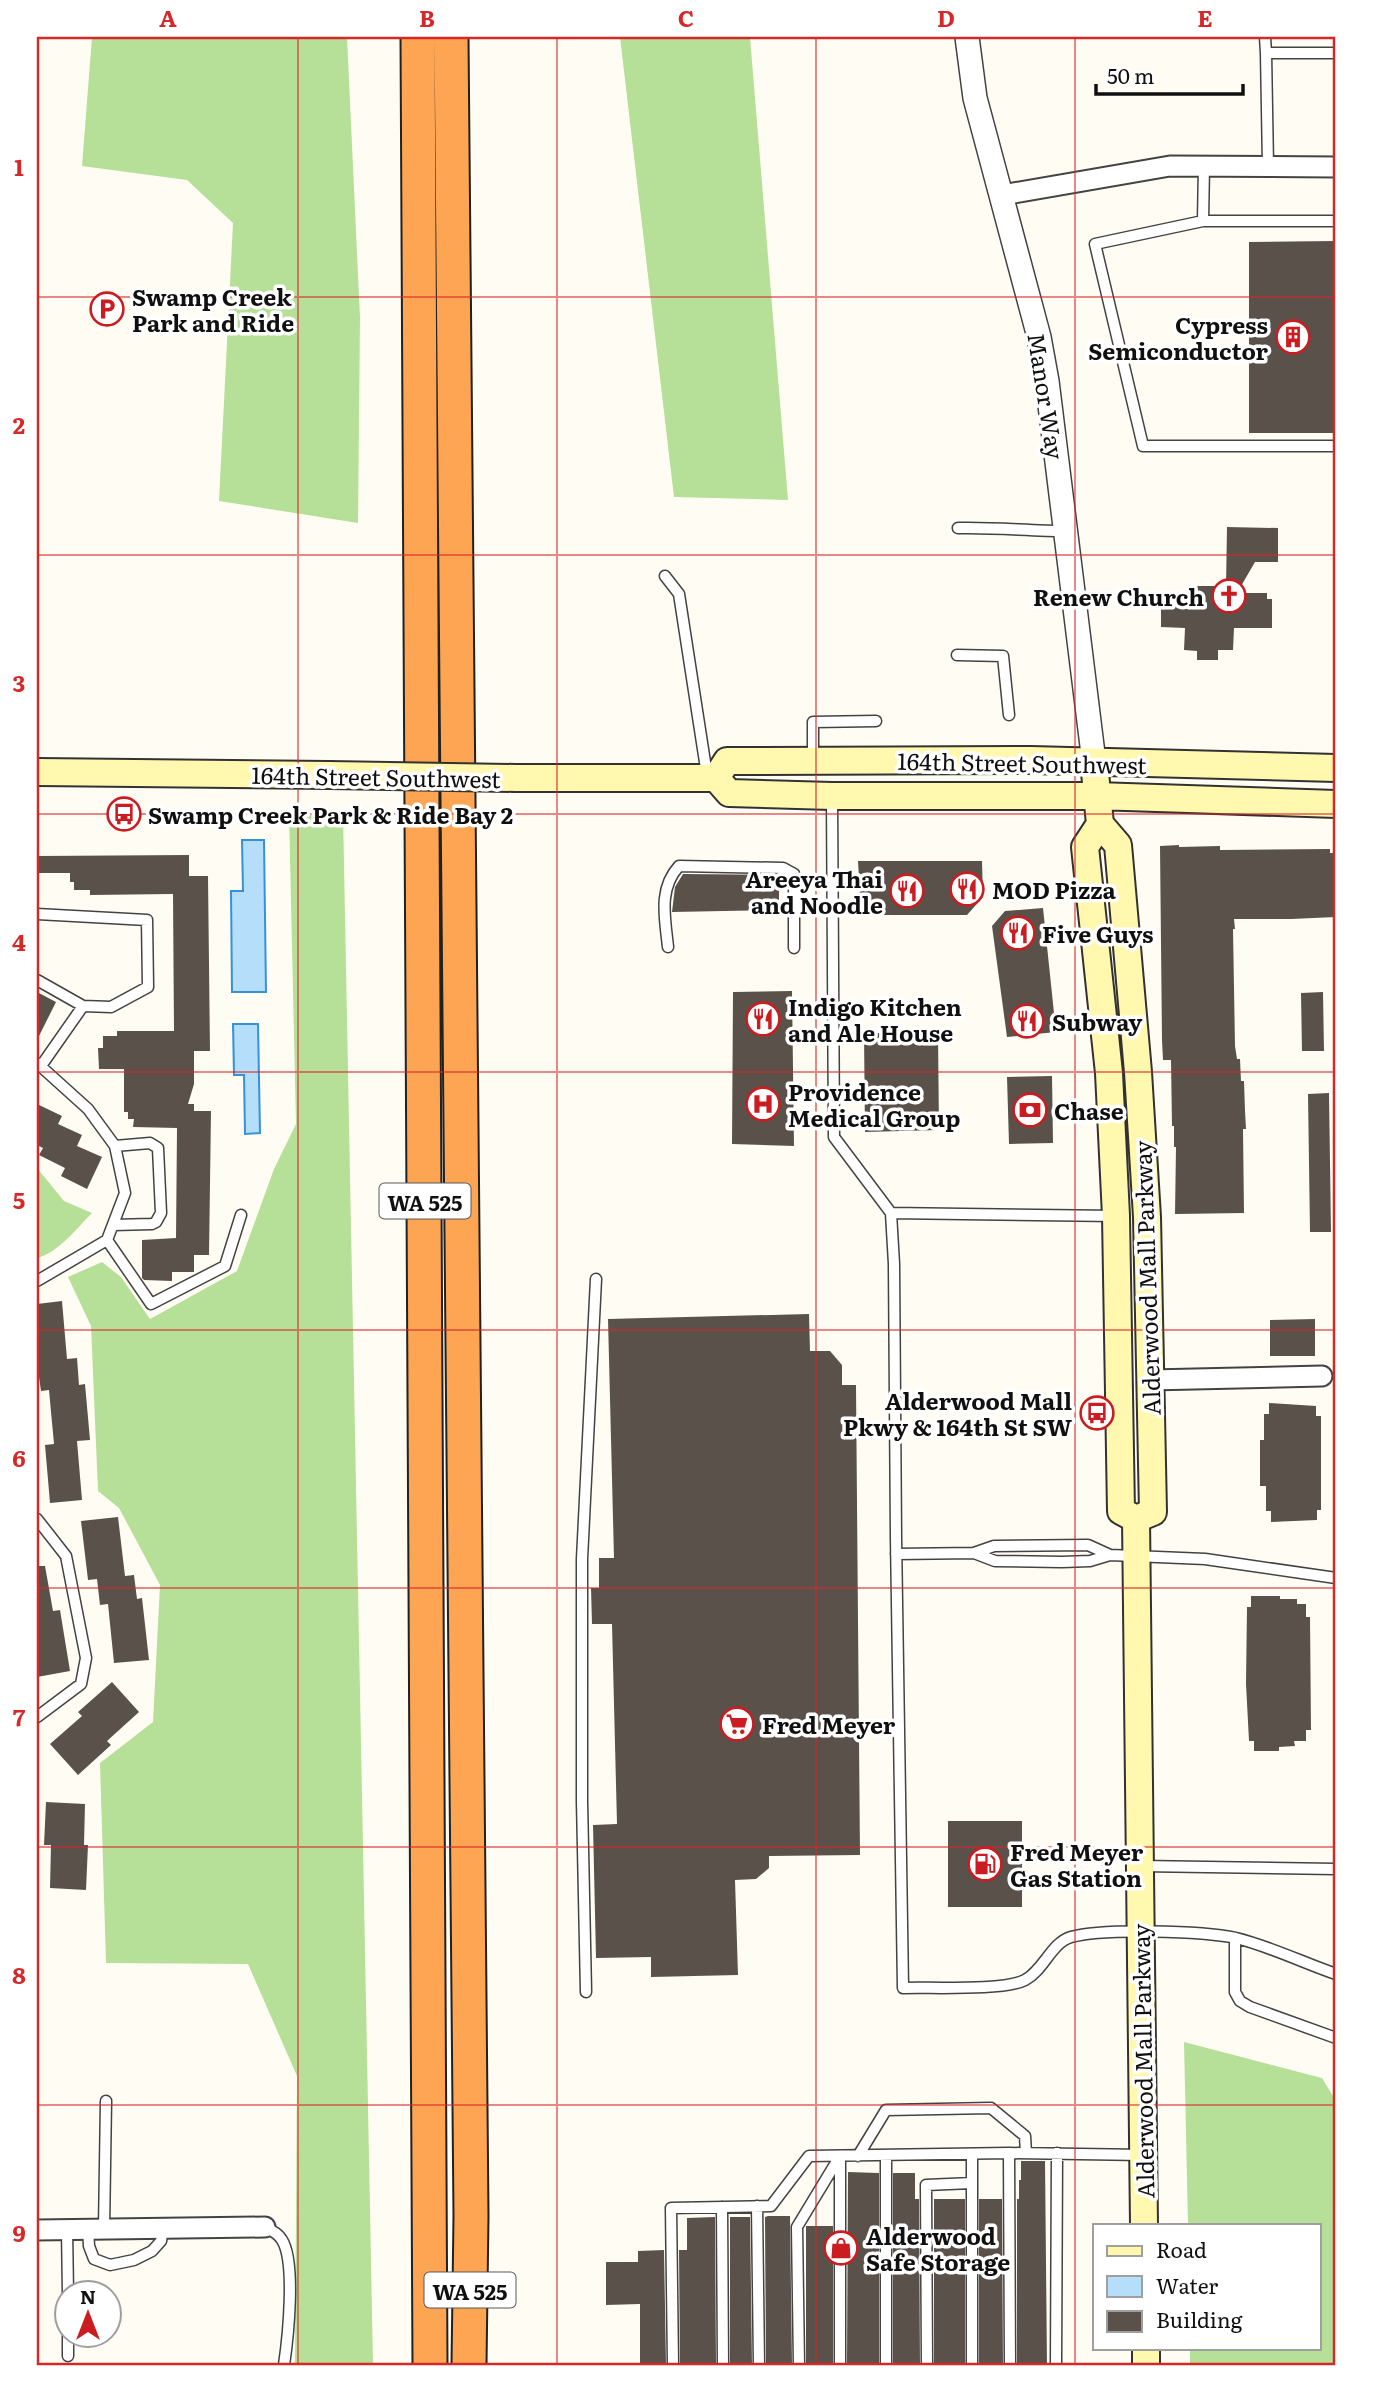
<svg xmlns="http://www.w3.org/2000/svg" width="1373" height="2402" font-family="Literata,serif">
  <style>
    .forest { fill: #b6df97 }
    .water { fill: #b4defa; stroke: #3692d6; stroke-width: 2 }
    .building { fill: #5a514b }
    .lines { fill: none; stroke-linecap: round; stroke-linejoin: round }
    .service-casing { stroke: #434343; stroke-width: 13 }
    .minor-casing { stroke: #434343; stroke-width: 23 }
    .tertiary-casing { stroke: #434343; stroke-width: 26 }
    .secondary-casing { stroke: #323232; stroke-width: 30 }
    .motorway-casing { stroke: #212121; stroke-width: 37 }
    .service { stroke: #fff; stroke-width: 10 }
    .minor { stroke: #fff; stroke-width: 19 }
    .tertiary { stroke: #fff; stroke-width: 23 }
    .secondary { stroke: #fff8ae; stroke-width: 26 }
    .motorway { stroke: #fda553; stroke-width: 33 }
    .secondary-bridge-casing { stroke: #323232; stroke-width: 30; stroke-linecap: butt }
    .secondary-bridge { stroke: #fff8ae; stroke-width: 26 }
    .grid { fill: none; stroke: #d62828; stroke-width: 2; stroke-opacity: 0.55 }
    .labels { text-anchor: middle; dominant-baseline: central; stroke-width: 7; stroke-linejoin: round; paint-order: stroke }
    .shield { fill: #fff; stroke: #585858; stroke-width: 2 }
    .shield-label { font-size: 21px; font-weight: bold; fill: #101010 }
    .poi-label { font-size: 23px; font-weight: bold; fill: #101010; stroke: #fff; text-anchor: start }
    .street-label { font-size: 23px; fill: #101010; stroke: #fff }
    .neatline { fill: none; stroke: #d62828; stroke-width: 2.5 }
    .grid-label { font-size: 23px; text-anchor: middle; font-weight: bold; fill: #d62828 }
  </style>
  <rect width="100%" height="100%" fill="#fffdf3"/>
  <!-- forest -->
  <path class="forest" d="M92 37H347L360 318 358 523 219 501 233 223 187 180 82 166Z
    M620 37H750L788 500 674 497Z
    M289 813H343L373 2365H295L297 2076 248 1964 106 1963 100 1763 153 1722 160 1585 119 1508 98 1491 91 1326 68 1277 102 1262 121 1277 150 1319 237 1271 274 1169 296 1124Z
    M37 1168 64 1201 92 1213C77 1228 58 1253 37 1258Z
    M1184 2042 1322 2078 1336 2101V2365H1190V2348H1319V2225H1188Z"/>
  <!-- water -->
  <path class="water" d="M242 840H264L266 992H232L231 891H243Z
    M233 1024H258L260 1133 245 1134 244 1075H234Z"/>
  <!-- building -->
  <path class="building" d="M1336 241V433H1249V242Z
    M1227 527 1278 528V562H1255L1237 593H1267V599H1272V628H1234L1233 650H1218V660H1197V651L1184 650 1185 628 1161 627V599L1191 600V586H1226Z
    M1179 845V847L1220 846V850L1330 849V853H1336V917L1291 919H1234L1235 929H1233L1235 1046 1237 1059H1240L1241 1081H1244L1245 1111 1246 1129H1243L1244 1213 1175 1214 1176 1147H1174V1126H1172L1171 1060H1163L1162 1040 1160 846Z
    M189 855V876H208L210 1051H194V1084L188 1104H194V1111H211L209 1255H194V1272H172V1281L144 1280 142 1278V1240L176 1238 177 1128 133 1127 134 1119H128V1112H124V1069H99L98 1048H103V1036H117V1031H174L173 894 90 895V890H74V882H70V873H37V856Z
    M858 861H982L983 897 967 915H861Z
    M683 874 779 875V910L672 912 675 887Z
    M1043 908 1056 1032 1007 1037 992 926 1005 911Z
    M792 991 794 1146 732 1144 733 992Z
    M37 992 56 1002 37 1040Z
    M1323 992 1324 1051H1302L1301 993Z
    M864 1033H938L939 1130 865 1132Z
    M1052 1076 1053 1143 1009 1144 1007 1077Z
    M1329 1093 1331 1232H1310L1308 1094Z
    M37 1104 62 1116 58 1124 82 1135 77 1146 102 1157 87 1189 61 1176 65 1168 39 1155 43 1148 37 1145Z
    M62 1301 67 1359 77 1358 79 1385 85 1384 90 1440 77 1441 82 1500 50 1503 45 1445 54 1444 49 1390 41 1391 37 1363V1304Z
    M809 1314 810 1351H830L842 1365V1385H856L860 1855 769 1856V1868L756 1879 735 1880 738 1975 651 1977V1957L596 1958 593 1825 617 1824 612 1624H592L591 1588H599V1558H614L608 1319Z
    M1315 1319V1356H1270V1320Z
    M1269 1403 1316 1406V1416H1321V1510H1317V1520L1271 1522V1511H1266V1486H1260V1440H1264V1414H1269Z
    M118 1517 125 1576 134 1575 137 1599 142 1598 149 1660 114 1663 108 1604 100 1605 97 1579 88 1580 81 1521Z
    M37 1566H45L53 1611 60 1610 70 1671 37 1677Z
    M1251 1596H1280V1599H1297V1604H1306V1617H1310L1311 1730H1306V1741H1294L1295 1746 1279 1747V1751H1254V1741H1249L1246 1684 1247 1607H1251Z
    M112 1682 139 1712 107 1741 111 1745 78 1775 50 1744 82 1716 78 1712Z
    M46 1802 85 1804 84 1845H88L86 1890 50 1888 51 1845H44Z
    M948 1821H1022V1907H948Z
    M1021 2161H1045L1047 2365H1017V2199H1019V2180H1021Z
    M848 2172 879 2173V2365H847Z
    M893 2173H915V2199H919L920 2365H893Z
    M934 2199H965V2365H934Z
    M979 2199H1002L1003 2365H979Z
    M768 2216H790L792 2365H766L765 2217Z
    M715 2217 716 2365H680L679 2250H687V2218Z
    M730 2217H750L752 2365H730Z
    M806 2226H833V2365H806Z
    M664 2250 666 2365H640V2304L606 2305V2262H638V2251Z"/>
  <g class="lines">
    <defs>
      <path id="service" d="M1265 37 1266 53
        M1268 166 1266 53H1336
        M1203 221 1204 166
        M1336 221H1203L1095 244 1143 446H1336
        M958 528C995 527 1030 531 1066 531
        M665 576 679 594 707 775
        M957 655 1003 656 1009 715
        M813 759V722L876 721
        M832 797 834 1137 891 1213 894 1264 896 1538 903 1988C930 1987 1004 1991 1025 1980 1044 1970 1051 1943 1071 1937 1102 1928 1203 1931 1236 1938 1269 1946 1304 1963 1336 1974
        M37 914 147 920 148 987 111 1007 83 1006 37 980
        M668 947C665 918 658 889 679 866L783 868 794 874V948
        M37 1063 88 1109 115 1146 125 1193 107 1240 37 1281
        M41 1066 83 1006
        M891 1213 1116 1216
        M113 1225 152 1224 156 1222 161 1213 158 1148 150 1143 115 1146
        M107 1240 151 1304 225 1266 241 1215
        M37 1519 66 1556 86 1658 81 1684 37 1717
        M974 1553 994 1546 1088 1545 1110 1555
        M896 1554 974 1553 995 1561 1062 1562 1090 1561 1110 1555 1205 1559 1336 1578
        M1141 1866 1336 1869
        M1235 1938V1992L1240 2001 1250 2007 1336 2038
        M586 1992 582 1801V1559L596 1279
        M972 2154V2365
        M840 2156V2365
        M858 2156 886 2110 991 2108 1025 2136 1026 2153
        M757 2206 759 2365
        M722 2207 723 2365
        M265 2227C272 2231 278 2233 282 2240 296 2262 288 2338 284 2365
        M67 2229 68 2294
        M88 2229 89 2246 94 2259 110 2265 134 2260 152 2251 161 2241 163 2228
        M104 2229 106 2101
        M68 2336V2356
        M673 2365 671 2208 771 2206 809 2156 1009 2153
        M799 2365 797 2227 840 2156
        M886 2365V2155
        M927 2365 926 2185 972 2183
        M1010 2365 1009 2153 1143 2155
        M1056 2365 1057 2153"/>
      <path id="minor" d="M1002 195 1170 166 1336 167
        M1150 1380 1322 1376
        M37 2230 265 2227"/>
      <path id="tertiary" d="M967 37 975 98 1039 337 1047 381 1094 762"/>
      <path id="secondary" d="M1094 762 1100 824 1118 845 1138 1072 1147 1217 1153 1512 1136 1519
        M37 772 329 775
        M516 778H716
        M716 778 727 761 1031 760 1336 768
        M716 778 729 793 832 796H1096L1336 804
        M1100 824 1085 847 1109 1073 1116 1216 1121 1511 1136 1519
        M1136 1519 1144 2225
        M1146 2348V2365"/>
      <path id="motorway" d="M418 37 430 2365
        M451 37 471 2216 469 2365"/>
    </defs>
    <!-- service casing -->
    <use href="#service" class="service-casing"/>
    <!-- minor casing -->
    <use href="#minor" class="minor-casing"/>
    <!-- tertiary casing -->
    <use href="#tertiary" class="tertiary-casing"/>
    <!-- secondary casing -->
    <use href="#secondary" class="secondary-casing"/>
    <!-- motorway casing -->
    <use href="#motorway" class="motorway-casing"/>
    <!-- service -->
    <use href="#service" class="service"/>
    <!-- minor -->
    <use href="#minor" class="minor"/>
    <!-- tertiary -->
    <use href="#tertiary" class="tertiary"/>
    <!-- secondary -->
    <use href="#secondary" class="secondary"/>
    <!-- motorway -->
    <use href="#motorway" class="motorway"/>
    <defs>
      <path id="secondary-bridge" d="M329 775 516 778"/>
    </defs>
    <!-- secondary-bridge casing -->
    <use href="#secondary-bridge" class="secondary-bridge-casing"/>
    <!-- secondary-bridge -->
    <use href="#secondary-bridge" class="secondary-bridge"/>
  </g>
  <!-- grid -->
  <path class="grid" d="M298 37V2365M557 37V2365M816 37V2365M1075 37V2365M37 297H1336M37 555H1336M37 814H1336M37 1072H1336M37 1330H1336M37 1588H1336M37 1847H1336M37 2105H1336"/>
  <!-- icons -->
  <defs>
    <symbol id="parking-ring" viewBox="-11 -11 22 22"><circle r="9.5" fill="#fff" stroke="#cb1d21" stroke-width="1.5"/><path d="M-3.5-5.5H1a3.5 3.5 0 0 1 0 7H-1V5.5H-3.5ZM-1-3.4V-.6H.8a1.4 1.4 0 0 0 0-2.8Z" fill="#cb1d21"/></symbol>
    <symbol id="building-ring" viewBox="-11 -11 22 22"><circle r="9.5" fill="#fff" stroke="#cb1d21" stroke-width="1.5"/><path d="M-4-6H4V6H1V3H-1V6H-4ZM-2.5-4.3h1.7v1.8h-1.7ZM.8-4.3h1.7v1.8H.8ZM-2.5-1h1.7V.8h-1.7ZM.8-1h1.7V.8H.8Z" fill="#cb1d21"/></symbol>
    <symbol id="church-ring" viewBox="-11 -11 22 22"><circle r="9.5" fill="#fff" stroke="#cb1d21" stroke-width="1.5"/><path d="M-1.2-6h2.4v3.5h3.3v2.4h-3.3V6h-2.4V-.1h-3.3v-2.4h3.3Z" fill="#cb1d21"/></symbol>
    <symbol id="bus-ring" viewBox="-11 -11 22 22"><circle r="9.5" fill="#fff" stroke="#cb1d21" stroke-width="1.5"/><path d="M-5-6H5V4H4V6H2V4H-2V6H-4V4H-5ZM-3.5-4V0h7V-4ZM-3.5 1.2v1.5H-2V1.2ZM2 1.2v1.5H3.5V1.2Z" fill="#cb1d21"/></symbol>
    <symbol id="restaurant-ring" viewBox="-11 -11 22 22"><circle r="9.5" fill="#fff" stroke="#cb1d21" stroke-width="1.5"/><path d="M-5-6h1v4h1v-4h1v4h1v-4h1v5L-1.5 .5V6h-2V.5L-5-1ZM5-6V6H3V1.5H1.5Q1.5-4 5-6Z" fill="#cb1d21"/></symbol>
    <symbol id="hospital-ring" viewBox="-11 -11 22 22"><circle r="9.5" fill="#fff" stroke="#cb1d21" stroke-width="1.5"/><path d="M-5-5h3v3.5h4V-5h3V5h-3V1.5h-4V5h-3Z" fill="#cb1d21"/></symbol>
    <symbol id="bank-ring" viewBox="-11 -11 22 22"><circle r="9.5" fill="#fff" stroke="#cb1d21" stroke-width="1.5"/><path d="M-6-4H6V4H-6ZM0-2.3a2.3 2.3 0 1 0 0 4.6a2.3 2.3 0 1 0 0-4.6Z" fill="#cb1d21"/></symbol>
    <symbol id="supermarket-ring" viewBox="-11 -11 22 22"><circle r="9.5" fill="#fff" stroke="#cb1d21" stroke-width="1.5"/><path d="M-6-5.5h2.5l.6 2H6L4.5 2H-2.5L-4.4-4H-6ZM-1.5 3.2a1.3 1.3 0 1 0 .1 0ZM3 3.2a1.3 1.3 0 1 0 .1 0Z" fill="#cb1d21"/></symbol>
    <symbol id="fuel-ring" viewBox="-11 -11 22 22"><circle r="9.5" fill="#fff" stroke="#cb1d21" stroke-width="1.5"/><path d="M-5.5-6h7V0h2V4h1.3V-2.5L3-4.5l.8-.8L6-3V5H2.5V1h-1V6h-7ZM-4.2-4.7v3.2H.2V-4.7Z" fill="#cb1d21"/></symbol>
    <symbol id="shop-ring" viewBox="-11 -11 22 22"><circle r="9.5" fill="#fff" stroke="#cb1d21" stroke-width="1.5"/><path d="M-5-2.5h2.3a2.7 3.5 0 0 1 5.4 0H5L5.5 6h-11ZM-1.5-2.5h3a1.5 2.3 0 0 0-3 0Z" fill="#cb1d21"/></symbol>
  </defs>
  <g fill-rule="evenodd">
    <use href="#parking-ring" x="88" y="290" width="38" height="38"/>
    <use href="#building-ring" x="1274" y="318" width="38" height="38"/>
    <use href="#church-ring" x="1210" y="577" width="38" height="38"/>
    <use href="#bus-ring" x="105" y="795" width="38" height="38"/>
    <use href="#restaurant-ring" x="948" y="870" width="38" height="38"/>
    <use href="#restaurant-ring" x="888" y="872" width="38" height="38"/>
    <use href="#restaurant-ring" x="999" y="914" width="38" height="38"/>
    <use href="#restaurant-ring" x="744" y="1000" width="38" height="38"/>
    <use href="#restaurant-ring" x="1008" y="1002" width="38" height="38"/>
    <use href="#hospital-ring" x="744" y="1085" width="38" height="38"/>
    <use href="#bank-ring" x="1011" y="1091" width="38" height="38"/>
    <use href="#bus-ring" x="1078" y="1394" width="38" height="38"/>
    <use href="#supermarket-ring" x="718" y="1705" width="38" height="38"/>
    <use href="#fuel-ring" x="966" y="1845" width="38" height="38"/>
    <use href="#shop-ring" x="822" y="2229" width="38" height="38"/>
  </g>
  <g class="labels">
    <!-- shield labels -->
    <g class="shield">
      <rect x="379.5" y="1183.5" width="91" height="35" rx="5"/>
      <rect x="424.5" y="2272.5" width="91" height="35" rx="5"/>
    </g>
    <g class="shield-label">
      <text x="425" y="1201">WA 525</text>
      <text x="470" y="2290">WA 525</text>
    </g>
    <!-- poi labels -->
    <g class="poi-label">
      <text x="132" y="296">Swamp Creek<tspan x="132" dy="26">Park and Ride</tspan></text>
      <text x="1268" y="324" text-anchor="end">Cypress<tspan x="1268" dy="26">Semiconductor</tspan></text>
      <text x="1204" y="596" text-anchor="end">Renew Church</text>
      <text x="148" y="814">Swamp Creek Park &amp; Ride Bay 2</text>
      <text x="883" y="878" text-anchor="end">Areeya Thai<tspan x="883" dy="26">and Noodle</tspan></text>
      <text x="992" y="889">MOD Pizza</text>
      <text x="1042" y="933">Five Guys</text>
      <text x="788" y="1006">Indigo Kitchen<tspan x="788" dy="26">and Ale House</tspan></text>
      <text x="1052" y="1021">Subway</text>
      <text x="788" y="1091">Providence<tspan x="788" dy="26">Medical Group</tspan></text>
      <text x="1054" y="1110">Chase</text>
      <text x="1072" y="1400" text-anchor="end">Alderwood Mall<tspan x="1072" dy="26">Pkwy &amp; 164th St SW</tspan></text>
      <text x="762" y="1724">Fred Meyer</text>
      <text x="1010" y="1851">Fred Meyer<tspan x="1010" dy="26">Gas Station</tspan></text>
      <text x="866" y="2235">Alderwood<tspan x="866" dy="26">Safe Storage</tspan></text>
    </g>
    <!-- street labels -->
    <g class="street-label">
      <text transform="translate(1047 396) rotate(81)">Manor Way</text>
      <text transform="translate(1022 762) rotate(1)">164th Street Southwest</text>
      <text transform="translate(376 776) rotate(1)">164th Street Southwest</text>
      <text transform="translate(1146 1278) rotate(-92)">Alderwood Mall Parkway</text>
      <text transform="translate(1142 2061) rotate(-91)">Alderwood Mall Parkway</text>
    </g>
  </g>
  <!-- border -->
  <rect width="1373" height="2402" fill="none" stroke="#ffffff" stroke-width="77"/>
  <!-- legend -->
  <rect x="1093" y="2224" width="228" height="126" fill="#ffffff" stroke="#9f9f9f" stroke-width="2"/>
  <rect x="1107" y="2246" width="35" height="10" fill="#fff8ae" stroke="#9f9f9f" stroke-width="2"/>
  <text x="1156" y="2258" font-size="21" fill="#101010">Road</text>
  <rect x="1107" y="2276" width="35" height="21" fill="#b4defa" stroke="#9f9f9f" stroke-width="2"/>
  <text x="1156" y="2294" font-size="21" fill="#101010">Water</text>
  <rect x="1107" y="2311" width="35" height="21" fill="#5a514b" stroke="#9f9f9f" stroke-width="2"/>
  <text x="1156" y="2328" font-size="21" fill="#101010">Building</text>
  <!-- north arrow -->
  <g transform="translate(88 2314)"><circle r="33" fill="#ffffff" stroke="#9f9f9f" stroke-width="2"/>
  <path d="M0-5L12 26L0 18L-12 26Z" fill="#cb1d21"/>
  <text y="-10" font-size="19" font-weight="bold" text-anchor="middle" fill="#101010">N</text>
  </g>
  <!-- scale -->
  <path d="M1096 84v10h147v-10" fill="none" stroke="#101010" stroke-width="3.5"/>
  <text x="1107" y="84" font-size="21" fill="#101010" stroke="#ffffff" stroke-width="5" paint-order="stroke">50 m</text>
  <rect x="38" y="38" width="1296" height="2326" class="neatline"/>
  <g class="grid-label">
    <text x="168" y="27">A</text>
    <text x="427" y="27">B</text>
    <text x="686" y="27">C</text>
    <text x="946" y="27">D</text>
    <text x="1205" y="27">E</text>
    <text x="19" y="176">1</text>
    <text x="19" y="434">2</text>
    <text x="19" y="692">3</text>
    <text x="19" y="951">4</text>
    <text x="19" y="1209">5</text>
    <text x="19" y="1467">6</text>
    <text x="19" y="1726">7</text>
    <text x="19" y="1984">8</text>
    <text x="19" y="2242">9</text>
  </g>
</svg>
